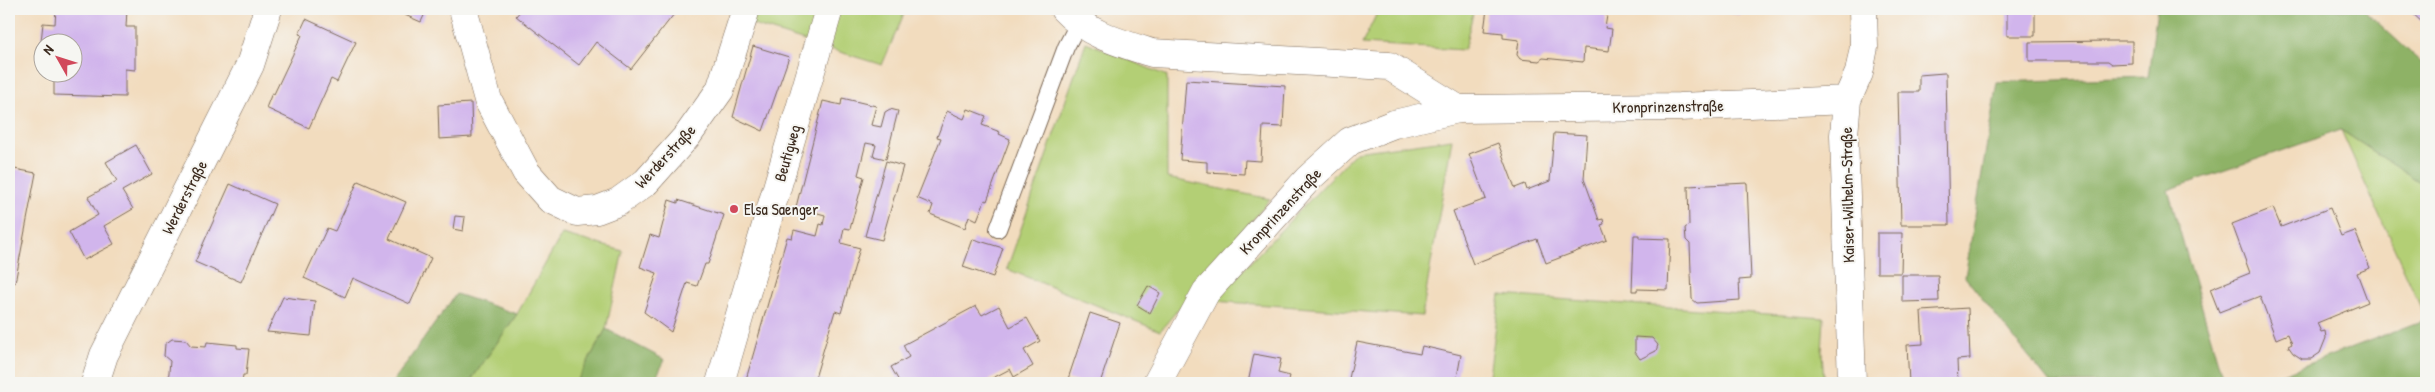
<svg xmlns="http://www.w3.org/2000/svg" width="2435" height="392" font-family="'Patrick Hand',sans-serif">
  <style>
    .green { fill: #b3cf75; stroke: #777c4a }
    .forest { fill: #8eb266; stroke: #646e42 }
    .building { fill: #d1b5ec }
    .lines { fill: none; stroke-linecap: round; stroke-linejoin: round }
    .lane-casing { stroke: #7b6856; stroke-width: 18 }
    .street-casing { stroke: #7b6856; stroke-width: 29 }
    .lane { stroke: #fff; stroke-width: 16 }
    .street { stroke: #fff; stroke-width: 28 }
    .poi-dot { fill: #d1495b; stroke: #f6f6f2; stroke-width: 2 }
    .labels { text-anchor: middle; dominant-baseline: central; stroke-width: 4; stroke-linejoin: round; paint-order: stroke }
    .street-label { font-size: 16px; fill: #3b2a1e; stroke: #f6f6f2 }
    .poi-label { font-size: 16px; fill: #3b2a1e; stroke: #f6f6f2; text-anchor: start }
  </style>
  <rect width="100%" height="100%" fill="#f6f6f2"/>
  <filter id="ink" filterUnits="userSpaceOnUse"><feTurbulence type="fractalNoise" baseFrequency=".02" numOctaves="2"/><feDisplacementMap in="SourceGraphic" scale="10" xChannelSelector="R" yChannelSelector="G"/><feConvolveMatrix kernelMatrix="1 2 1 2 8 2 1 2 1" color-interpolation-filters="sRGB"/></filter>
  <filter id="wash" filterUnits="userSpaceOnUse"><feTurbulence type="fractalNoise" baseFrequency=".0096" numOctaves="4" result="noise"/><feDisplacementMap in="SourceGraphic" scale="20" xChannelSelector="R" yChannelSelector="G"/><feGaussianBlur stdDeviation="1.12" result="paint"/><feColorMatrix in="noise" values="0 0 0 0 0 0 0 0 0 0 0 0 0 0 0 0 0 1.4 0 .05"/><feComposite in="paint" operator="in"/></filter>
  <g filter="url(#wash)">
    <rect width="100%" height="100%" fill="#f2dcbe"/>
    <!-- green -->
    <path class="green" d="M755 9H906L882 65 750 24Z
      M1379 9H1474L1464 50 1362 44Z
      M1086 42 1167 76V178L1270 199 1160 331 1007 269Z
      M2341 130 2426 186V319Z
      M1452 139 1422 316 1213 301 1356 152Z
      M562 234 623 251 606 329 576 383H469L517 314Z
      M1500 295 1824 318 1822 352 1824 383H1488Z"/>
    <!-- forest -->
    <path class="forest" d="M2157 9H2363L2426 67V186L2341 130 2168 190 2224 383H2050L1965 277 1997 82 2148 77Z
      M456 294 517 314 469 383H392Z
      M2426 318V383H2259L2426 319Z
      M606 329 665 360 653 383H576Z"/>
    <g id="blocks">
      <!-- building -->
      <path class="building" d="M56 9H127L126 27H135V70L125 69V97L54 95V72H72V42H41L43 23 55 24Z
        M391 9H427L421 22Z
        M522 9H678L631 69 596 42 579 65 516 16Z
        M1487 9H1608L1605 28 1612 29 1609 51 1584 48 1583 62 1543 58 1539 61 1520 59 1517 55 1519 40 1503 38V33L1484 31Z
        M1703 9H1741L1740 15Z
        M2007 9H2035V36H2007Z
        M2408 9H2426V26Z
        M306 19 356 42 337 82 331 79 309 128 266 108 272 93 274 94 302 35 299 34Z
        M2110 41H2132V63L2112 64 2108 61H2029V42Z
        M753 46 789 57 763 131 733 117Z
        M1944 73H1946L1949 225H1901L1898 92H1919V75Z
        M1186 80 1285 86 1283 127 1263 126 1261 161 1245 160 1244 174 1207 172V162L1180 160Z
        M842 98 876 106 871 125 881 127 885 112 890 109 898 111 886 159 873 156 876 145 866 143 858 175 864 177 850 229 844 228 841 243 860 248 841 313 835 311 815 378 831 383H745L787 237 792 238 794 230 817 236 820 224 823 225 825 215 796 207 823 101 841 105Z
        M471 103 472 137 439 139 438 105Z
        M968 109 986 116 982 125 1000 132 999 134 1010 139 987 201 985 200 977 220 969 216 965 228 930 214 933 205 917 198 941 138 937 137 947 111 964 119Z
        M1554 133 1587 135 1584 179 1599 220 1603 219 1604 224 1601 225 1607 240 1546 263 1537 239 1473 264 1453 211 1486 199 1469 154 1498 143 1515 188 1525 184 1527 190 1550 181Z
        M136 145 152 174 122 191 133 209 104 226 114 244 84 260 69 232 98 215 88 197 117 181 106 162Z
        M886 161 903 166 882 240 865 236Z
        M9 168 36 173 15 283 9 281Z
        M358 181 406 202 389 239 431 258 410 304 353 278 345 297 304 278 327 228 335 231Z
        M1747 183 1751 279 1739 280 1740 300 1697 303 1692 299 1690 244 1686 240 1685 228 1689 225 1688 186Z
        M230 184 275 204 241 282 195 262Z
        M669 200 678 203V200L724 215 708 264H705L697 286 687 283 671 332 644 312 657 273 640 267 650 235 659 238Z
        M2273 208 2281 227 2330 208 2341 236 2355 231 2370 268 2357 273 2368 302 2317 323 2321 332 2325 331 2326 338 2320 353 2311 359H2302L2293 353 2288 346 2292 344 2288 334 2276 339 2260 296 2219 312 2210 289 2250 273 2232 224Z
        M455 216 465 217 463 231 453 229Z
        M1877 233H1902L1901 273H1877Z
        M1634 235H1639V238L1670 239 1668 290 1637 289V291H1632Z
        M973 239 1003 248 993 277 963 267Z
        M1902 275H1938L1939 301 1902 302Z
        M1148 286 1160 293 1150 313 1137 305Z
        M283 297 315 301 311 336 267 332Z
        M976 306 982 315 999 306 1010 327 1027 318 1040 341 1024 350 1033 366 1014 377 1010 369 989 380 990 383H900L891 367 909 357 903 345Z
        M1968 308 1970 359 1957 360 1958 383H1909L1907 345 1923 344 1921 311Z
        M1090 313 1120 323 1100 383H1080L1068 379Z
        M1635 337 1652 338 1658 345 1656 351 1640 359 1635 352Z
        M172 339 186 340 191 346 206 347 207 342 237 345V348L249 349 246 375H243L242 383H168L170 361 164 356 165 344Z
        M1357 342 1420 354 1422 346 1461 355 1456 383H1348Z
        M1254 354 1281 359 1278 373 1290 376 1288 383H1248Z"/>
    </g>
  </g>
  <g filter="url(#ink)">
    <use href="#blocks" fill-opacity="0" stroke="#7b6856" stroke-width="1"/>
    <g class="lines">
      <defs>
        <path id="lane" d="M998 229 1066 47 1078 24"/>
        <path id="street" d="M463 9 488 100 526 172 550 199 577 212 597 210 618 202 646 182 688 135 720 90 746 9
          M1064 9C1087 34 1120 43 1152 53L1389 66 1458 109 1679 107 1847 100
          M95 383 104 355 250 65 268 9
          M720 383 829 9
          M1157 383 1206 292 1308 179 1350 141 1394 124 1458 109
          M1852 383 1844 135 1847 100 1859 73 1864 47 1863 9"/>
      </defs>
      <!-- lane casing -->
      <use href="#lane" class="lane-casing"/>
      <!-- street casing -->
      <use href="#street" class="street-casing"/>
      <!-- lane -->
      <use href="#lane" class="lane"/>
      <!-- street -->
      <use href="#street" class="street"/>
    </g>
  </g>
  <!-- markers -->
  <circle class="poi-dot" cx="734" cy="209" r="5"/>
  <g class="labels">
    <!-- street labels -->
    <g class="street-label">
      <text transform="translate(1668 106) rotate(-1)">Kronprinzenstraße</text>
      <text transform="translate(787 153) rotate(-74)">Beutigweg</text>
      <text transform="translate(665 156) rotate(-47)">Werderstraße</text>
      <text transform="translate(1847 195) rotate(-91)">Kaiser-Wilhelm-Straße</text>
      <text transform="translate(184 197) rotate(-63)">Werderstraße</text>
      <text transform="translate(1280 211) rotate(-47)">Kronprinzenstraße</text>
    </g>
    <!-- poi labels -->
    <g class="poi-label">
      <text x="744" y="209">Elsa Saenger</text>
    </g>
  </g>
  <!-- margin -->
  <rect width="2435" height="392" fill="none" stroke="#f6f6f2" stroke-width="30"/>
  <!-- north arrow -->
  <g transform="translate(58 58) rotate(309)"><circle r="24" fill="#f6f6f2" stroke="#aba49d"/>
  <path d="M0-4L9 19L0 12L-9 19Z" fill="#d1495b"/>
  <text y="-8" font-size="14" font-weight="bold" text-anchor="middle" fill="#3b2a1e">N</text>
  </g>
</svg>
